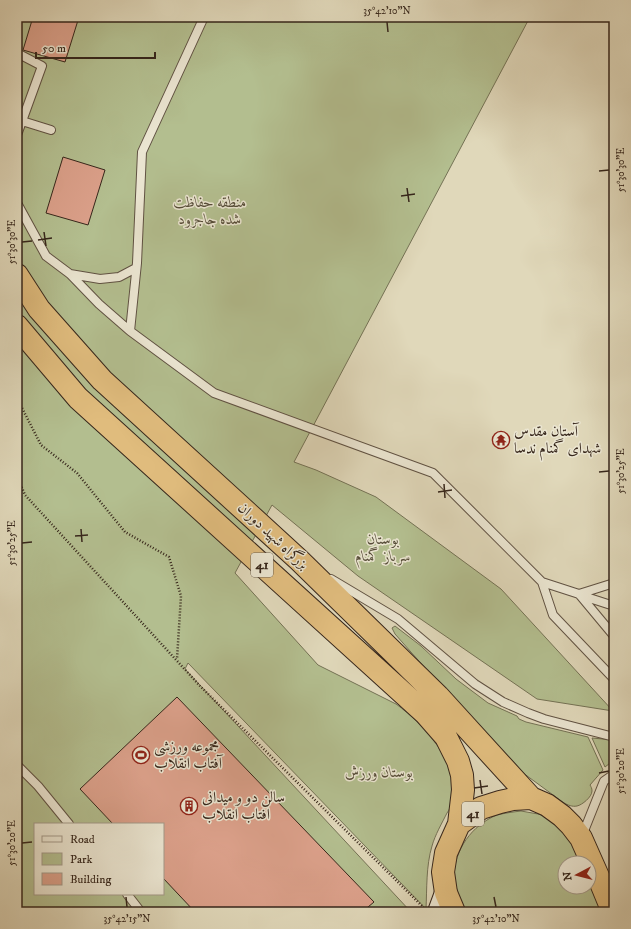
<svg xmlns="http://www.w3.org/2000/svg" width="631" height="929" font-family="'IM FELL DW Pica',Amiri,serif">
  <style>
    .green { fill: #b3be8f; stroke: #747255; fill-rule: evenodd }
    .building { fill: #dba08a; stroke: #36261b }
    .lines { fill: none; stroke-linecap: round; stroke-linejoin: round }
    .lane-casing { stroke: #605243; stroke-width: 10 }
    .secondary-casing { stroke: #36261b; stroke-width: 24 }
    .highway-casing { stroke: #36261b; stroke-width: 24 }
    .path { stroke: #36261b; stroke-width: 2.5; stroke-dasharray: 1 2; stroke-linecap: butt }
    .lane { stroke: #ebe6d2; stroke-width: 8 }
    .secondary { stroke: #ebe6d2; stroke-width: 22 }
    .highway { stroke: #e0bc7d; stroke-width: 22 }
    .ticks { fill: none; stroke: #36261b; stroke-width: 1.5 }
    .labels { text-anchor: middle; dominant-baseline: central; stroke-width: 3; stroke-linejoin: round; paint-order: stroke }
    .shield { fill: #ebe6d2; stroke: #6c6052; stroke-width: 1 }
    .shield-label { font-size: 14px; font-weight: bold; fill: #36261b }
    .park-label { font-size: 15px; font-style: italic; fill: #554c38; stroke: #ebe6d2 }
    .poi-label { font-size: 15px; fill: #36261b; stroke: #ebe6d2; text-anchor: start }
    .street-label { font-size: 15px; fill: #36261b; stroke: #ebe6d2 }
    .neatline { fill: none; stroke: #36261b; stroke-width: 1.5 }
    .ticks-label { font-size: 10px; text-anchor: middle; fill: #36261b }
  </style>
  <rect width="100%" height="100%" fill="#e0d8ba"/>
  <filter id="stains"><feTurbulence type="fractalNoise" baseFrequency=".005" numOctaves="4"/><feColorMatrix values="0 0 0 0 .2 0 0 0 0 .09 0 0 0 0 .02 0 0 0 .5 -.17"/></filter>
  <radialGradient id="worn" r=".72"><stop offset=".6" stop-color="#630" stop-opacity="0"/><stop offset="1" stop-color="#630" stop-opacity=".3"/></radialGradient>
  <!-- green -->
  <path class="green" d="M17 17H530L294 462 316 470 376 497 501 589 613 711 537 699 358 576 272 505 235 573 318 665 396 704C425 725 462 765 451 805 451 807 449 810 447 813 442 823 435 835 432 846 426 866 427 888 426 909L188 663 185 669 411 912H17ZM35 824H163V894H35Z
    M395 626 421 646 456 679 488 703 517 716 519 719 526 722 588 737 603 770 590 785C591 787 592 788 592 791 592 797 582 805 577 806 572 807 568 805 564 803L519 770 449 695 395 634 392 628Z
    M592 738 614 740V760L605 767Z
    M521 811 538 814 547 817 554 822 573 843 582 863H565V887H589V881L602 912H465C459 902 454 889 454 877 454 850 472 825 497 815 505 813 513 812 521 811Z"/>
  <!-- building -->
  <path class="building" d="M33 17H79L65 62 23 50Z
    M63 157 105 170 88 225 46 213Z
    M177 697 374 902 362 912H195L163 878V824H113L80 789Z"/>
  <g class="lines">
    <defs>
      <path id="lane" d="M204 17 142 152 137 263 130 331 214 393 433 473 542 582
        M17 53 42 66 17 135
        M22 121 51 130
        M17 203 46 256 70 274 99 304 130 331
        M70 274 100 279 119 277 136 268
        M331 579 398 619 475 684 503 702 528 713 544 719 614 737
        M579 594 614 583
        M580 595 614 606
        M614 636 579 594 542 582 553 615 614 679
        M17 765 38 786 69 824
        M582 836 604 781 614 774
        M127 894 141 912"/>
      <path id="secondary" d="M439 912 446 893"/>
      <path id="highway" d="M17 275 39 309 102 380 299 560 438 696 531 798
        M17 326 78 398 425 713 446 737 458 761 462 775 463 790 459 824
        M454 912 446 893 443 872 446 853 459 824 481 808 500 802 513 799 531 798 547 805 562 816 571 825 581 838 601 883 613 912"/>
    </defs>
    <!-- lane casing -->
    <use href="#lane" class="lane-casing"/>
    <!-- secondary casing -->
    <use href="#secondary" class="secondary-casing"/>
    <!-- highway casing -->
    <use href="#highway" class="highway-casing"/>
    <!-- path -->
    <path class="path" d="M17 405 22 408 41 445 77 473 125 532 169 557 181 596 177 659
      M17 476 25 495 200 686 422 906"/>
    <!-- lane -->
    <use href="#lane" class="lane"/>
    <!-- secondary -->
    <use href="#secondary" class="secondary"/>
    <!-- highway -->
    <use href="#highway" class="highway"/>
  </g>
  <!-- ticks -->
  <path class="ticks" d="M387 22 388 32M599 171 609 170M407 188 409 202M401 196 415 194M44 232 46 246M38 240 52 238M22 242 32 241M599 472 609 471M444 484 445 498M438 492 452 490M81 529 82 542M75 536 88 535M22 543 32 542M599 773 609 771M480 780 482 794M474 788 488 786M22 843 32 842M126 897 127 907M494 897 496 907"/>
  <!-- icons -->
  <defs>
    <symbol id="temple-ring" viewBox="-11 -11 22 22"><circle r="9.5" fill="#ebe6d2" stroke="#8f2418" stroke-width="1.5"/><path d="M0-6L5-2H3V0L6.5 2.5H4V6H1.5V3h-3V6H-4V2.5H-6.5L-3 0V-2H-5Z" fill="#8f2418"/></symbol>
    <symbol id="stadium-ring" viewBox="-11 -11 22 22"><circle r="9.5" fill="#ebe6d2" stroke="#8f2418" stroke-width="1.5"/><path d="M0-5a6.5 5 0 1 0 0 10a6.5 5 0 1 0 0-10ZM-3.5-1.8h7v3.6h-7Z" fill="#8f2418"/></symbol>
    <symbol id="building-ring" viewBox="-11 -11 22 22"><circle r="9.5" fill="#ebe6d2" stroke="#8f2418" stroke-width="1.5"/><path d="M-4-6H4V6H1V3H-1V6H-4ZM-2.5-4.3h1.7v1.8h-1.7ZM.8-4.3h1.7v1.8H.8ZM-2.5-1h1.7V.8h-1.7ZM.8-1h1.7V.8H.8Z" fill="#8f2418"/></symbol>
  </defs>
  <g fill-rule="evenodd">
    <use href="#temple-ring" x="491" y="430" width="20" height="20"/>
    <use href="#stadium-ring" x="131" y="745" width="20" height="20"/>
    <use href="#building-ring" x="179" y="796" width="20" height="20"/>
  </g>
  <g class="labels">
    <!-- shield labels -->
    <g class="shield">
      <rect x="251" y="553" width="22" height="24" rx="3"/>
      <rect x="462" y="802" width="22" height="24" rx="3"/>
    </g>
    <g class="shield-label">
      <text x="262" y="565">41</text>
      <text x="473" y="814">41</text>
    </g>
    <!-- park labels -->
    <g class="park-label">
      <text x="210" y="202">منطقه حفاظت<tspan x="210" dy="17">شده جاجرود</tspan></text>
      <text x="383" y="539">بوستان<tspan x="383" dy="17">سرباز گمنام</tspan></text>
      <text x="379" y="772">بوستان ورزش</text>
    </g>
    <!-- poi labels -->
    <g class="poi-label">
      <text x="514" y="431">آستان مقدس<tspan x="514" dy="17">شهدای گمنام ندسا</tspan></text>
      <text x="154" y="746">مجموعه ورزشی<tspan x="154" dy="17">آفتاب انقلاب</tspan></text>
      <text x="202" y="797">سالن دو و میدانی<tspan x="202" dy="17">افتاب انقلاب</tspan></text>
    </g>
    <!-- street labels -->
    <g class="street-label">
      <text transform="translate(273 536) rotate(43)">بزرگراه شهید دوران</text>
    </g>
  </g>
  <!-- margin -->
  <rect width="631" height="929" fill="none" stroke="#e0d8ba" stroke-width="44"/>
  <!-- legend -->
  <rect x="34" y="823" width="130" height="72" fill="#ebe6d2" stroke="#a39989"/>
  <rect x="42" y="836" width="20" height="6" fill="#ebe6d2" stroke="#a39989"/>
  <text x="70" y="843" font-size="12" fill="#36261b">Road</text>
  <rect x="42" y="853" width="20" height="12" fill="#b3be8f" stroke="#a39989"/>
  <text x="70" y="863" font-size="12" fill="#36261b">Park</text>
  <rect x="42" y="873" width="20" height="12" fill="#dba08a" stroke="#a39989"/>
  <text x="70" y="883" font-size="12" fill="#36261b">Building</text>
  <!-- north arrow -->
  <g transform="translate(577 875) rotate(263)"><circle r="19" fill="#ebe6d2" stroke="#a39989"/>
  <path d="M0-3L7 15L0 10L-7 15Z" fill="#8f2418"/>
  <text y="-6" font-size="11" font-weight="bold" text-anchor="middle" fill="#36261b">N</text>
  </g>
  <!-- scale -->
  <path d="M36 52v6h119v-6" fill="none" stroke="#36261b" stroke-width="2"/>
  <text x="42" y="52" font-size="12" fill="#36261b" stroke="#ebe6d2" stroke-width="3" paint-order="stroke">50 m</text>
  <rect x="22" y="22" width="587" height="885" class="neatline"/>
  <g class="ticks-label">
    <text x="387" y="14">35°42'10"N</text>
    <text transform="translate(620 170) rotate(-90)" y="4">51°30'30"E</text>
    <text transform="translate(11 242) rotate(-90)" y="4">51°30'30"E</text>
    <text transform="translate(620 471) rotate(-90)" y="4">51°30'25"E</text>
    <text transform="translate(11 543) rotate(-90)" y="4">51°30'25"E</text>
    <text transform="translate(620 771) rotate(-90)" y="4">51°30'20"E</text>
    <text transform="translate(11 843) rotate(-90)" y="4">51°30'20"E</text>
    <text x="127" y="922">35°42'15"N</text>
    <text x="496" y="922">35°42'10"N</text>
  </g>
  <rect width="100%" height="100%" filter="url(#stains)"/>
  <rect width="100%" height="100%" fill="url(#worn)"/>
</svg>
